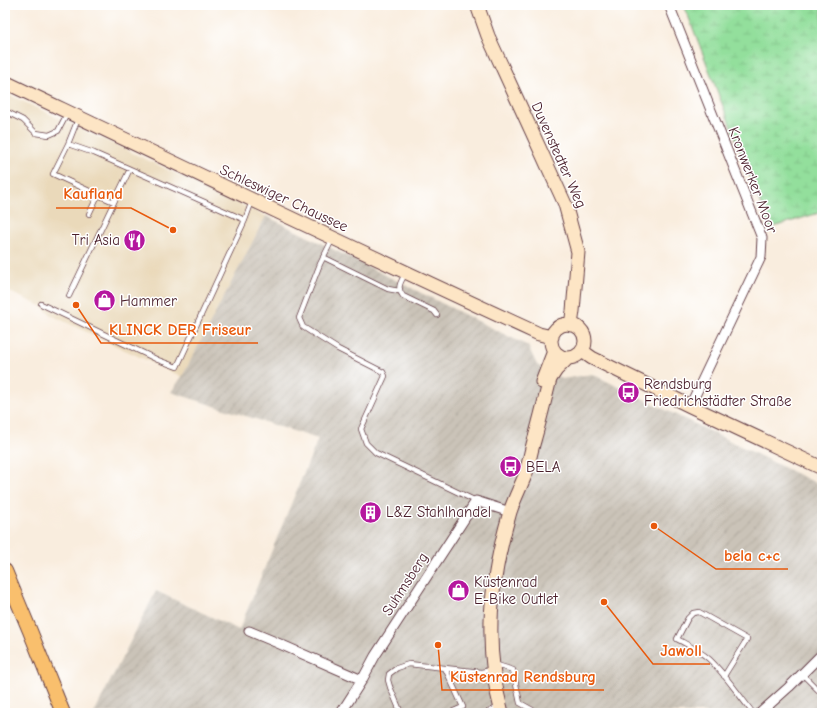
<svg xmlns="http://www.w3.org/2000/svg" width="827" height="718" font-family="'Comic Neue',sans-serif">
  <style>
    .built { fill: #ead9ba }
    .industrial { fill: url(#industrial-furrows) }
    .wetland { fill: url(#wetland-marsh); stroke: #6e7f64 }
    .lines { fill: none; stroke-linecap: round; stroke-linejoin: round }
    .lane-casing { stroke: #643e46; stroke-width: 6 }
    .street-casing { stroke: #643e46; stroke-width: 11 }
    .secondary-casing { stroke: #643e46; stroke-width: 15 }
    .primary-casing { stroke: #643e46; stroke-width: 16 }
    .lane { stroke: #fff; stroke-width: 4.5 }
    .street { stroke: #fff; stroke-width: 9 }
    .secondary { stroke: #fde5c5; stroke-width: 13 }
    .primary { stroke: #f9bf6d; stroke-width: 14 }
    .labels { text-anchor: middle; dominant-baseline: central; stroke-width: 3; stroke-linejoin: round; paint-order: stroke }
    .street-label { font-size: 15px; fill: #4a1f2b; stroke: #fff }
    .poi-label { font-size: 15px; fill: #4a1f2b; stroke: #fff; text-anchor: start }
    .leader { fill: none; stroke: #e8590c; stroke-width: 1.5 }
    .callout-dot { fill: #e8590c; stroke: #fff; stroke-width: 1.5 }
    .callout-label { font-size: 16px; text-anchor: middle; font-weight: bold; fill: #e8590c; stroke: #fff; stroke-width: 3; stroke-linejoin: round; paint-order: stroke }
  </style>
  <defs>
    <pattern id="industrial-furrows" width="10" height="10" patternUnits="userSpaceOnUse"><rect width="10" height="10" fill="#cac3b8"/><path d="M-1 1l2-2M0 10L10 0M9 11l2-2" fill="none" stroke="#afa79e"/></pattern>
    <pattern id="wetland-marsh" width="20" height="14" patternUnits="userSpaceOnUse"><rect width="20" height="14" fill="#93df9c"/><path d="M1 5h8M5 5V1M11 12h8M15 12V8" fill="none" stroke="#80bf87"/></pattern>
  </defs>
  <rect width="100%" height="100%" fill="#fff"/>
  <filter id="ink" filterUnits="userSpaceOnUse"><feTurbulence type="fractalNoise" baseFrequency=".025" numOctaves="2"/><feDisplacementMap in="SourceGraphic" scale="8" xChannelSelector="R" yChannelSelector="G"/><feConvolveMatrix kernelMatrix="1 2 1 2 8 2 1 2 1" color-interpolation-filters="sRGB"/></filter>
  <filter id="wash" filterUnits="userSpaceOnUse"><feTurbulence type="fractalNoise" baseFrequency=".012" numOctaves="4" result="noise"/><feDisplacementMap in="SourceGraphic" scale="16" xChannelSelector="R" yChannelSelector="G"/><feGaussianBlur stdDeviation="0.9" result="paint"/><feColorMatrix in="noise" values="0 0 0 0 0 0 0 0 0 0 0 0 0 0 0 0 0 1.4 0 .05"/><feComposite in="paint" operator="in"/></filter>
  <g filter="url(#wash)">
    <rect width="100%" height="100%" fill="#f9edde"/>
    <!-- built -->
    <path class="built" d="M5 93 266 216 182 377 51 315 41 306 5 290Z"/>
    <!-- industrial -->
    <path class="industrial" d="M266 216 528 346 537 365 562 379 592 374 822 486V713H94L156 591 239 630 318 439 171 392 182 377Z"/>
    <!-- wetland -->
    <path class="wetland" d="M684 5H822V212L770 228Z"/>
  </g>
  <g filter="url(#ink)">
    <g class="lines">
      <defs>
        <path id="lane" d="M5 111 23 120 36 133 49 135 58 131 67 114
          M78 119 68 144 53 174 98 195 89 214
          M68 144 94 153 245 220 252 201
          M98 195 114 202 130 169
          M332 240 320 264 299 318 303 327 338 349 383 372 385 376 361 429 366 443 376 453 476 501
          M323 257 388 289 399 291
          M405 274C401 282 396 287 403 296L434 311 437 315
          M69 296 114 202
          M41 304 158 360 177 367 245 220
          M494 664 513 670 520 703 538 713
          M445 668 463 707 449 713
          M802 674 822 694
          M724 676 747 639 699 612 693 613 688 618 677 639C688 645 700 651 709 659 725 674 739 695 753 713
          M401 713 390 687 388 680 389 674 397 668 409 664 481 672 492 670
          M486 713 499 707"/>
        <path id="street" d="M669 5 762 238 761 257 690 406
          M249 631 273 641 362 680
          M341 713 362 680 375 656 476 501 510 512
          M760 713 789 687 822 654"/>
        <path id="secondary" d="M477 5 488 36 565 204 578 252 573 311 571 325
          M5 82C183 167 360 252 539 334L552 337
          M551 341a17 17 0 1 1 34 0a17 17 0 1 1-34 0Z
          M582 351 592 358 690 406 822 468
          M542 382 554 351
          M502 713C483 644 490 580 510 512 514 499 521 486 526 473 529 462 531 451 534 441 540 420 545 399 550 379L556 370 568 358"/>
        <path id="primary" d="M5 571 30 631 63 713"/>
      </defs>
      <!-- lane casing -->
      <use href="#lane" class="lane-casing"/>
      <!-- street casing -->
      <use href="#street" class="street-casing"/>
      <!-- secondary casing -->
      <use href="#secondary" class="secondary-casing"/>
      <!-- primary casing -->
      <use href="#primary" class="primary-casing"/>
      <!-- lane -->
      <use href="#lane" class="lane"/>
      <!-- street -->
      <use href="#street" class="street"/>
      <!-- secondary -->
      <use href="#secondary" class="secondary"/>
      <!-- primary -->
      <use href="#primary" class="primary"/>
    </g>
  </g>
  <!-- icons -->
  <defs>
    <symbol id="restaurant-disc" viewBox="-11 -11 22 22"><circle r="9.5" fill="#b5179e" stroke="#fff"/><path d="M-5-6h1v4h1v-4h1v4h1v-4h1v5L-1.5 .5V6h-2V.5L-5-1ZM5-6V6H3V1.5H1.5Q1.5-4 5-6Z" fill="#fff"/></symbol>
    <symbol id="shop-disc" viewBox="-11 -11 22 22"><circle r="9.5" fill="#b5179e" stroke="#fff"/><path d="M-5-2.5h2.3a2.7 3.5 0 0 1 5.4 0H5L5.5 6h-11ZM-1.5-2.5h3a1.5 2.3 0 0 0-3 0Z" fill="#fff"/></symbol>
    <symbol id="bus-disc" viewBox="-11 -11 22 22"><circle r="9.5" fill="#b5179e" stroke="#fff"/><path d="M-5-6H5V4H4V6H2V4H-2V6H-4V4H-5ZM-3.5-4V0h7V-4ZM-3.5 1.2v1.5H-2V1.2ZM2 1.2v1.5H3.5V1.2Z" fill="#fff"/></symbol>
    <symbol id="building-disc" viewBox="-11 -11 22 22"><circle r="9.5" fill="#b5179e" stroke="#fff"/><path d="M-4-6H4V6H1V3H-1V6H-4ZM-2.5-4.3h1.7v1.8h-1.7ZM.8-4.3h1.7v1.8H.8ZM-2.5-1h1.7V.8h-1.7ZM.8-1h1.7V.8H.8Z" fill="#fff"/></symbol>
  </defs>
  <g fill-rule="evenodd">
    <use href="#restaurant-disc" x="122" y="228" width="25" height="25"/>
    <use href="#shop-disc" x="92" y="288" width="25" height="25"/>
    <use href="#bus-disc" x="616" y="380" width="25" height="25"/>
    <use href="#bus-disc" x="498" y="454" width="25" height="25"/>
    <use href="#building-disc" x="358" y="500" width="25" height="25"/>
    <use href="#shop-disc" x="446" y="578" width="25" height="25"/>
  </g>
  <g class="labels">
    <!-- street labels -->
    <g class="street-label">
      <text transform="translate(559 155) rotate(66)">Duvenstedter Weg</text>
      <text transform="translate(753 180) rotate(69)">Kronwerker Moor</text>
      <text transform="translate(284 198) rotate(25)">Schleswiger Chaussee</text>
      <text transform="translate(405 584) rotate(-57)">Suhmsberg</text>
    </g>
    <!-- poi labels -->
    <g class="poi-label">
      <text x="120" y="240" text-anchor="end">Tri Asia</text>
      <text x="120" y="301">Hammer</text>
      <text x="644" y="384">Rendsburg<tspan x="644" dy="17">Friedrichstädter Straße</tspan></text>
      <text x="526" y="467">BELA</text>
      <text x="386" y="512">L&amp;Z Stahlhandel</text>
      <text x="474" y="582">Küstenrad<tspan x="474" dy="17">E-Bike Outlet</tspan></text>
    </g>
  </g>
  <!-- callouts -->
  <path class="leader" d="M173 230L131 208H56M76 305L101 343H258M654 526L716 569H788M604 602L653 664H710M438 645L442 690H604"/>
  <g class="callout-dot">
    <circle cx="173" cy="230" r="4"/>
    <circle cx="76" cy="305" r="4"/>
    <circle cx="654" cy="526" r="4"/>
    <circle cx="604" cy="602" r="4"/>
    <circle cx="438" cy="645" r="4"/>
  </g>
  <g class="callout-label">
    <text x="93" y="199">Kaufland</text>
    <text x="180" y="335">KLINCK DER Friseur</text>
    <text x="752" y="561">bela c+c</text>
    <text x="681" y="656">Jawoll</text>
    <text x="523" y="682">Küstenrad Rendsburg</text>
  </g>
  <!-- margin -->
  <rect width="827" height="718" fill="none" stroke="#fff" stroke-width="20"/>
</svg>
